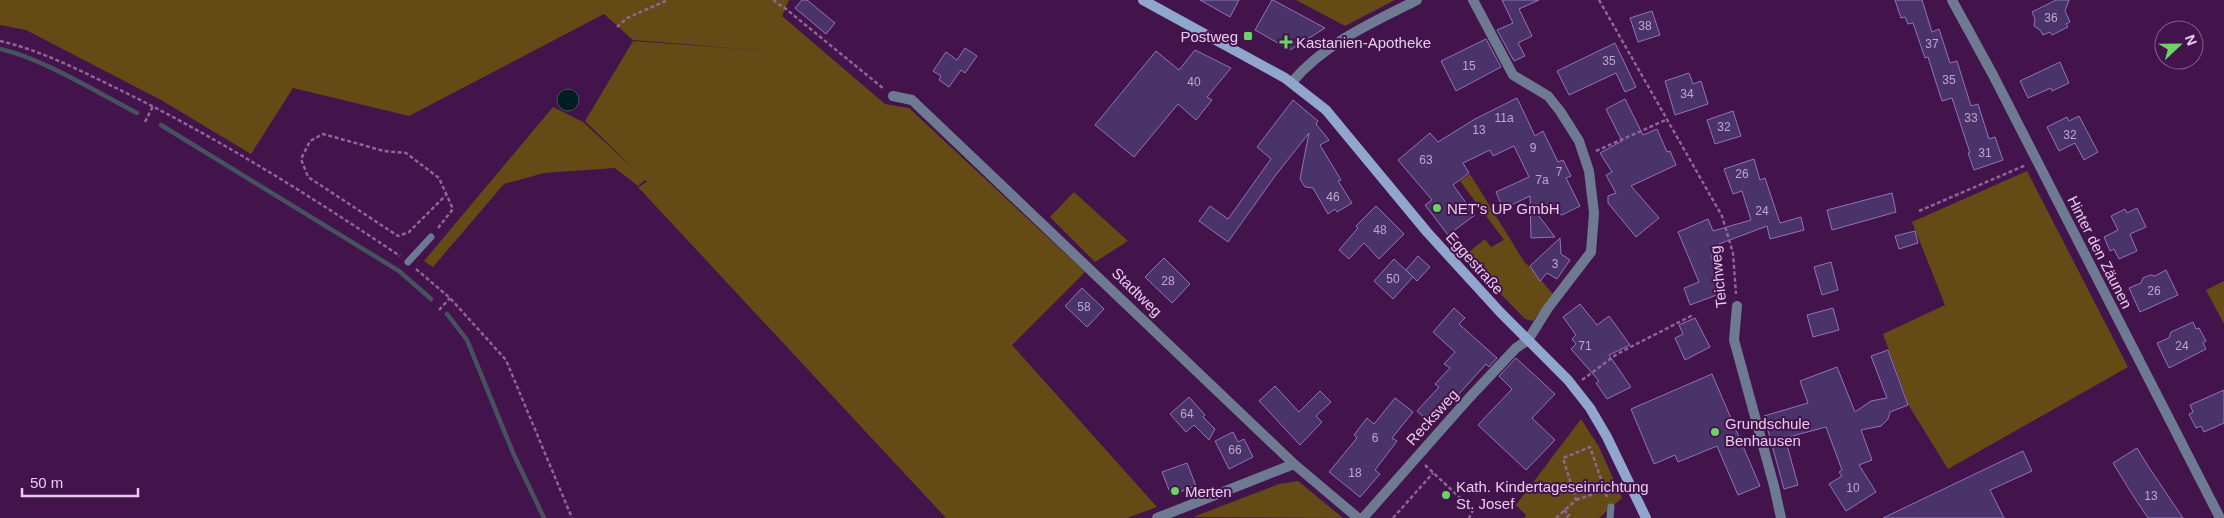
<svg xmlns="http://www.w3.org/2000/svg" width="2224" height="518" font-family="Arial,sans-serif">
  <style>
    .green { fill: #644b15 }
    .water { fill: #001e20; stroke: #46525e }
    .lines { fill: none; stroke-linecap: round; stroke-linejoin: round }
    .stream { stroke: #46525e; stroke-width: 4.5 }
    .building { fill: #4a3368; stroke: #9074ba }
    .path { stroke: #8d6694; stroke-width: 2.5; stroke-dasharray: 4 2.5; stroke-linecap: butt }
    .service { stroke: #6d7a92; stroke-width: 7 }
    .minor { stroke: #6d7a92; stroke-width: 10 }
    .secondary { stroke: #91a6cd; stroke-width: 10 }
    .poi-dot { fill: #6cd362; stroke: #43134b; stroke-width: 2 }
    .labels { text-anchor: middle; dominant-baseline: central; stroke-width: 4; stroke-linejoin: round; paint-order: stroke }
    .number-label { font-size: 12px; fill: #c0a6cc }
    .poi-label { font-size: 15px; fill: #e8cced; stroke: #43134b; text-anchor: start }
    .street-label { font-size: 15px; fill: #e8cced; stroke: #43134b }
  </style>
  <rect width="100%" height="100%" fill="#43134b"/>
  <!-- green -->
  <path class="green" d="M0 0H789L782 16 885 104 909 108 1085 272 1012 345 1157 507 1127 518H946L638 187 647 182 645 180 638 186 615 168 544 173 504 184 433 267 424 261 553 107 583 122 635 170 585 121 633 41 758 50 633 40 604 14 409 116 293 88 251 154 161 100 26 30 0 25Z
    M1296 0H1395L1345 26Z
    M2027 171 2128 367 1948 469 1909 406 1883 334 1945 305 1912 222Z
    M1470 174 1525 263C1534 268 1544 285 1553 294L1533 321 1525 319 1467 259 1465 255 1485 239 1491 247 1504 240 1460 181Z
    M1074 192 1128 241 1095 262 1050 217Z
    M2224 281V324L2206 290Z
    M1581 419 1599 447 1622 498 1599 518H1524L1526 515 1516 505Z
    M1298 481 1343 518 1193 517 1279 484Z"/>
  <!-- water -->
  <path class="water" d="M557 100a11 11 0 1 1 22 0a11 11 0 1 1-22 0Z"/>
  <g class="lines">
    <!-- stream -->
    <path class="stream" d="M0 49C42 58 98 93 137 113
      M161 125 399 271 431 299
      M447 314 467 340 514 455 544 518"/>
  </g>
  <!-- building -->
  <path class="building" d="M802 0H807L835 23 826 34 795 8Z
    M1200 0H1239L1230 17Z
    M1272 0H1273L1325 28 1290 50 1255 30Z
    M1502 0H1539L1519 9 1532 36 1518 43 1525 56 1514 61 1497 30 1513 23Z
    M1895 0H1922L1932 32 1939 29 1950 63 1957 61 1971 106 1978 104 1989 139 1995 137 2003 160 1974 170 1968 153H1970L1952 98 1942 101 1928 57 1925 58 1913 23 1908 24 1905 17 1901 18Z
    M2056 0H2069L2065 11 2070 22 2066 24 2068 27 2052 35 2050 32 2043 35 2040 30 2034 26 2035 19 2032 12Z
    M1652 11 1660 35 1638 42 1630 18Z
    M1486 39 1501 67 1456 91 1441 61Z
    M1615 43 1636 87 1625 92 1616 73 1569 95 1557 71Z
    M965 48 977 56 965 73 961 70 949 87 939 80 941 76 933 71 946 52 957 60Z
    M1195 50 1231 68 1207 97 1212 100 1196 120 1178 104 1134 157 1095 125 1156 51 1179 70Z
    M2060 62 2069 83 2052 91 2051 88 2028 98 2020 81Z
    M1689 73 1693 84 1701 81 1708 104 1675 115 1665 81Z
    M1517 98 1535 136 1543 131 1558 162 1563 160 1571 176 1566 178 1580 206 1562 215 1556 213 1548 206 1538 215 1555 237 1531 238 1530 196 1503 209 1496 192 1529 177 1514 146 1493 156 1490 150 1463 163 1469 173 1453 185 1475 215 1448 235 1425 205 1432 200 1398 160 1430 133 1438 142 1475 119Z
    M1625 99 1643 135 1657 129 1667 152 1670 151 1676 165 1631 186 1659 218 1636 237 1608 203V196L1616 193 1606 175 1612 172 1600 153 1622 141 1606 109Z
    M1293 100 1318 121 1316 124 1329 140 1320 145 1341 180 1338 181 1352 203 1337 212 1335 209 1328 214 1313 188 1305 187 1300 179 1309 133 1275 176 1228 242 1199 221 1210 206 1228 219 1271 159 1257 147Z
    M1733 111 1741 136 1715 144 1707 120Z
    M2079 116 2098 152 2084 160 2075 143 2059 151 2047 127 2067 117 2069 121Z
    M1754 159 1760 180 1765 178 1780 223 1801 217 1804 230 1770 239 1767 226 1719 244 1722 252 1711 256 1722 293 1690 305 1684 288 1699 282 1678 232 1708 219 1713 231 1751 220 1742 191 1733 194 1724 169Z
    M1892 193 1896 212 1832 230 1827 210Z
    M1376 206 1404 234 1379 259 1364 243 1349 259 1339 250 1358 228 1356 226Z
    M2137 208 2146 227 2130 234 2137 251 2119 259 2114 249 2110 251 2104 237 2118 230 2111 216 2125 209 2127 213Z
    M1915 231 1918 243 1899 249 1895 236Z
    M1560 238 1561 254 1570 260 1557 279 1547 273 1540 281 1530 266Z
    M1418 256 1430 267 1417 281 1406 270Z
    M1164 258 1190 284 1172 303 1145 277Z
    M1394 259 1413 277 1393 299 1374 281Z
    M1831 262 1838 290 1822 295 1814 267Z
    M2166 270 2178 295 2140 312 2129 288 2141 283 2143 278 2150 275 2155 276Z
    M1082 288 1104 309 1087 327 1065 306Z
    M1580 304 1597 325 1609 316 1630 345 1609 355 1631 387 1607 399 1596 383 1599 381 1571 349 1576 344 1572 339 1576 335 1563 317Z
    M1454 308 1465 318 1459 324 1497 358 1489 367 1486 364 1432 424 1417 411 1439 387 1435 384 1450 368 1444 364 1455 352 1433 332Z
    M1833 308 1839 330 1813 337 1807 315Z
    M1695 318 1710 347 1685 360 1675 338 1683 334 1679 325Z
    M2193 322 2196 329 2199 328 2206 341 2203 343 2206 349 2169 368 2157 343 2169 338 2171 332Z
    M1888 350 1908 405 1890 412 1888 419 1881 426 1861 430 1872 460 1859 465 1876 492 1846 511 1829 484 1842 476 1839 472 1842 470 1826 427 1785 438 1798 485 1784 489 1764 416 1808 403 1800 381 1837 367 1855 412 1871 401 1887 398 1871 356Z
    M1516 358 1555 394 1532 418 1555 440 1526 470 1478 425 1512 389 1499 376Z
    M1712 374 1760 486 1738 495 1717 446 1678 462 1675 455 1654 464 1631 409Z
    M1275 386 1299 412 1320 391 1331 402 1316 416 1322 422 1300 445 1259 401Z
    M2224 390V423L2204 432 2201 426 2196 428 2189 414 2193 412 2190 405Z
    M1189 397 1205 415 1203 417 1215 429 1209 440 1194 425 1186 432 1170 414Z
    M1395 398 1413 412 1392 438 1397 441 1375 470 1380 474 1360 497 1329 472 1357 438 1354 435 1367 418 1374 424Z
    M1233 432 1238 442 1244 439 1253 457 1229 469 1215 441Z
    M2137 448 2148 466 2183 518H2148L2132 494 2113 463Z
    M2023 451 2032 471 1990 490 2004 518H1883Z
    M1187 463 1196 486 1171 495 1162 472Z"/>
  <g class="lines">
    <!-- path -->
    <path class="path" d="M773 0 786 9 884 89
      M1599 0 1722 216 1733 253 1736 294
      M617 27 627 18 668 0
      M0 41C40 50 79 70 116 88 215 136 309 195 400 256
      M145 122 153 106
      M1596 151 1668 119
      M1919 211 2026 165
      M438 228 453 209 439 178 406 153 384 151 323 134 310 141 301 159 308 177 398 236 409 232 446 195
      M416 269 450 298 506 360 572 518
      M439 310 450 298
      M1582 380 1617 354 1693 315
      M1425 465 1473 510 1469 518
      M1576 500 1605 490
      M1564 510 1569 515 1566 518
      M1393 518 1433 473
      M1556 518 1576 500 1563 458 1590 447 1607 497"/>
    <!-- service -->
    <path class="service" d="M408 262 431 237
      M1610 518 1611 507"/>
    <!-- minor -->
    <path class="minor" d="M1952 0 1993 75 2220 518
      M1292 82C1325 43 1373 22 1417 0
      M893 96 912 100 1294 464 1358 518
      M1737 306 1734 340 1774 486 1781 518
      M1157 518 1294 464
      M1363 518 1469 398 1516 348 1528 340 1548 308 1591 252 1594 213 1589 171 1579 141 1560 111 1548 96 1513 75 1473 0"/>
    <!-- secondary -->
    <path class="secondary" d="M1143 0 1285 78 1326 110 1427 232 1500 312 1568 380 1590 408 1607 437 1646 518"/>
  </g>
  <!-- markers -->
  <g class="poi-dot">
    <rect x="1243" y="31" width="10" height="10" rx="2.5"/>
    <path d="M1283.5 34.5h5v5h5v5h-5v5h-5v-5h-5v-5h5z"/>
    <circle cx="1437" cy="208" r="5"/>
    <circle cx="1715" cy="432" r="5"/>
    <circle cx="1175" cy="491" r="5"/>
    <circle cx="1446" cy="495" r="5"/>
  </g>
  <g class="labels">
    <!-- number labels -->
    <g class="number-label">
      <text x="2051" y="18">36</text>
      <text x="1645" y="26">38</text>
      <text x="1932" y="44">37</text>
      <text x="1609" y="61">35</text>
      <text x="1469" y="66">15</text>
      <text x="1949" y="80">35</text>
      <text x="1194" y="82">40</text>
      <text x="1687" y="94">34</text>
      <text x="1504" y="118">11a</text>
      <text x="1971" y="118">33</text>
      <text x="1724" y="127">32</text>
      <text x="1479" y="130">13</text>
      <text x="2070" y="135">32</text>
      <text x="1533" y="148">9</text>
      <text x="1985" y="153">31</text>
      <text x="1426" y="160">63</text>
      <text x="1559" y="172">7</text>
      <text x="1742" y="174">26</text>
      <text x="1542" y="180">7a</text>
      <text x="1333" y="197">46</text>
      <text x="1762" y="211">24</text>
      <text x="1380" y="230">48</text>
      <text x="1555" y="264">3</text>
      <text x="1393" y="279">50</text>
      <text x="1168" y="281">28</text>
      <text x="2154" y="291">26</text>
      <text x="1084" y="307">58</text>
      <text x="1585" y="346">71</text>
      <text x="2182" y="346">24</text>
      <text x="1187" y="414">64</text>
      <text x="1375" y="438">6</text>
      <text x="1235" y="450">66</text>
      <text x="1355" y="473">18</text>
      <text x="1853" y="488">10</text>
      <text x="2151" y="496">13</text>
    </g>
    <!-- poi labels -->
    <g class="poi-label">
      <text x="1238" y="36" text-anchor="end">Postweg</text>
      <text x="1296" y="42">Kastanien-Apotheke</text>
      <text x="1447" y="208">NET's UP GmbH</text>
      <text x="1725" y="423">Grundschule<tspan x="1725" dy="17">Benhausen</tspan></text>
      <text x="1456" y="486">Kath. Kindertageseinrichtung<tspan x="1456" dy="17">St. Josef</tspan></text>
      <text x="1185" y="491">Merten</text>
    </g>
    <!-- street labels -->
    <g class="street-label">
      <text transform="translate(2100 252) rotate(63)">Hinter den Zäunen</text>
      <text transform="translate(1475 263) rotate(48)">Eggestraße</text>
      <text transform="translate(1718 277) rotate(-96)">Teichweg</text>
      <text transform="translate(1137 292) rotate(44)">Stadtweg</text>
      <text transform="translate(1432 417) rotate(-48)">Recksweg</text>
    </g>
  </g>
  <!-- north arrow -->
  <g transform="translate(2179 45) rotate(68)"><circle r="24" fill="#43134b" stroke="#855d8c"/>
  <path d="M0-4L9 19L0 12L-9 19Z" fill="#6cd362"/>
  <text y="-8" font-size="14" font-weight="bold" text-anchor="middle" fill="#e8cced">N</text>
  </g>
  <!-- scale -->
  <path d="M22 488v8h116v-8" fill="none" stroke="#e8cced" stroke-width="2.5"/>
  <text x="30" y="488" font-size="15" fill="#e8cced" stroke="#43134b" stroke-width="4" paint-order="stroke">50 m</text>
</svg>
